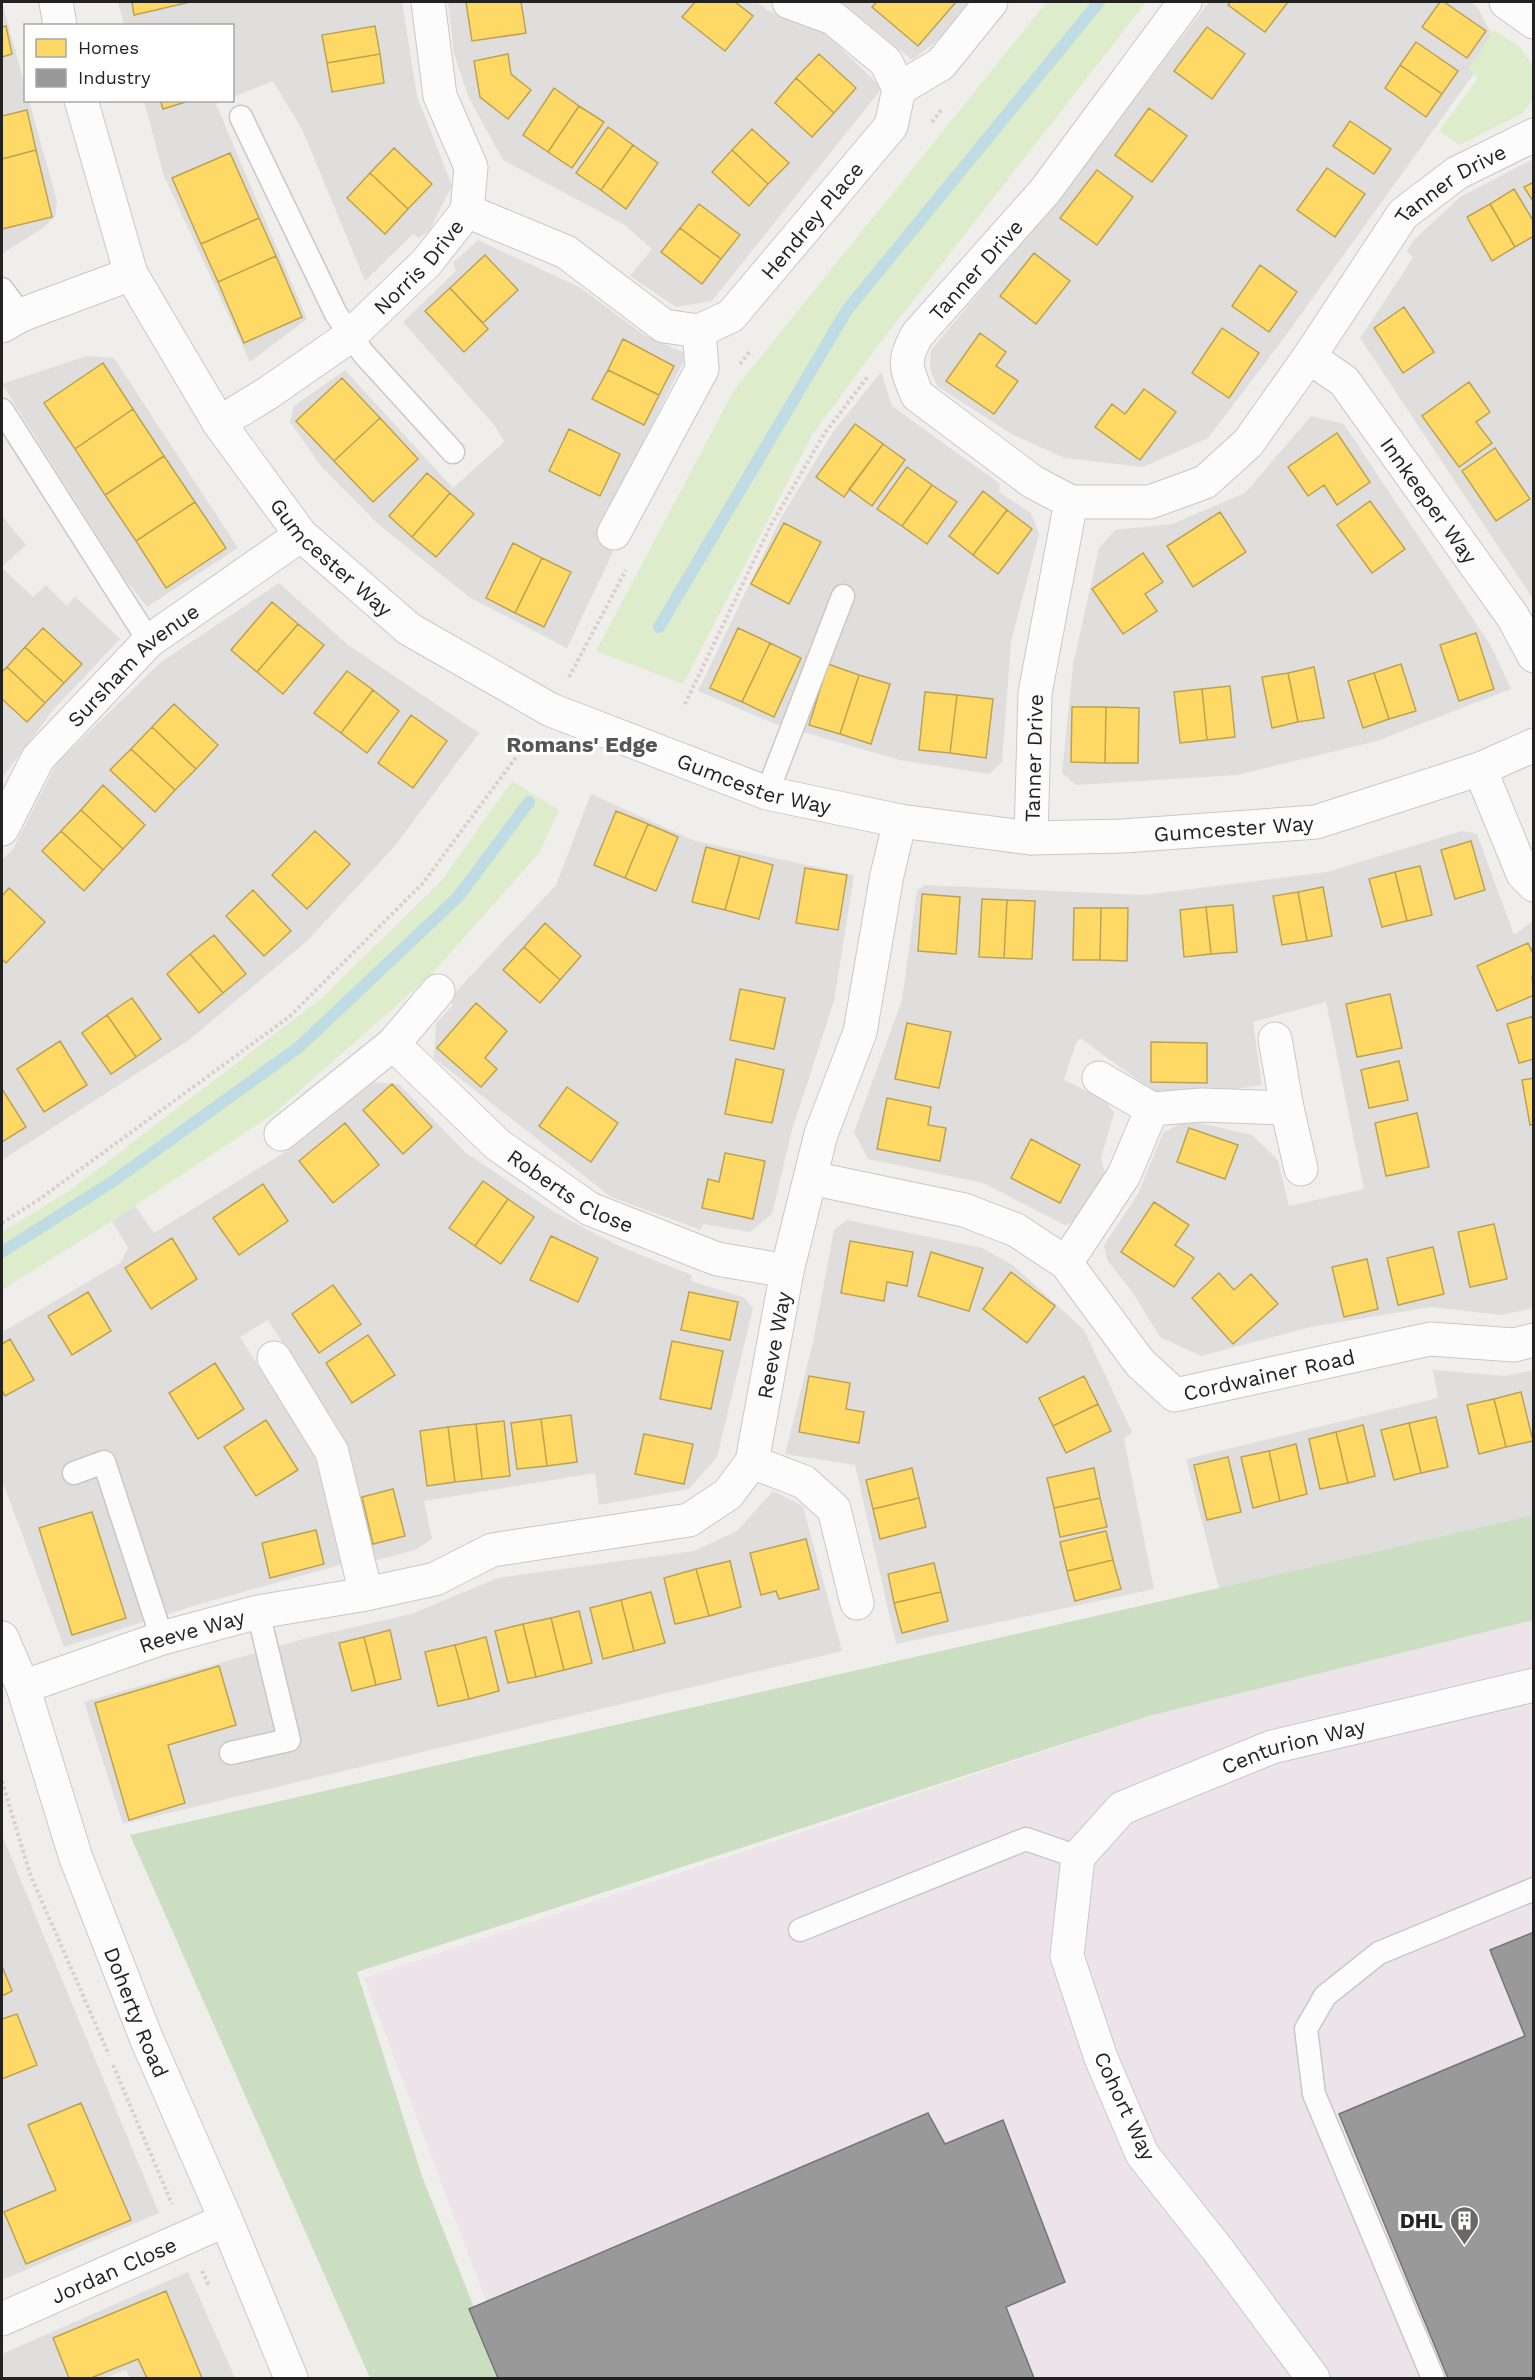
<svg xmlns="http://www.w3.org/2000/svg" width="1535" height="2380" font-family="'Work Sans',sans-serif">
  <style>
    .residential { fill: #dfdedc }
    .industrial { fill: #ede4e9 }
    .grass { fill: #ddeccb }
    .forest { fill: #cbdec1 }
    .homes { fill: #ffd966; stroke: #bda252; stroke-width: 1.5 }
    .industry { fill: #999; stroke: #757575; stroke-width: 1.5 }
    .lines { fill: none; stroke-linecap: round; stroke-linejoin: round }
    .stream { stroke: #bfdbe3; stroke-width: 12 }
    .service-casing { stroke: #c9c8c7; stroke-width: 25 }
    .minor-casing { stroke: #c9c8c7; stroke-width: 35 }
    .path { stroke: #dccecd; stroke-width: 4; stroke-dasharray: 3 3; stroke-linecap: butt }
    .service { stroke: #fdfcfc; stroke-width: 22 }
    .minor { stroke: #fdfcfc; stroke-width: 33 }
    .labels { text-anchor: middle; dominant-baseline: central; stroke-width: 6; stroke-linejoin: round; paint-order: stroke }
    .street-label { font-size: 21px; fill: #222; stroke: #fff }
    .poi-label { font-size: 21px; font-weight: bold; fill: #222; stroke: #fff; text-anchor: end }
    .neighbourhood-label { font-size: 22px; font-weight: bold; fill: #555; stroke: #fff }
  </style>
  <rect width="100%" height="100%" fill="#f0eeeb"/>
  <!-- residential -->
  <path class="residential" d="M2 2 25 86 26 100 29 101 57 201 55 217 44 227 2 254Z
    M118 2H402L417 96 452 186 429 231 419 238 413 234 365 281 302 129 273 81 233 97 232 26 124 25Z
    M448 2H757L767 10 826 34 882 88 712 301 676 307 630 276 652 249 625 225 503 160 469 98 454 54Z
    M841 2H970L953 28 912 60Z
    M1209 2H1470L1478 8 1496 43 1281 342 1208 438 1143 467 1065 458 1013 435 937 386 930 369 931 350 1056 201Z
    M144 101H223L216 104 307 319 250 362 164 176Z
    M1533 159V599L1360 338 1413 258 1407 251 1414 240 1460 197Z
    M478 240 581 288 644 335 687 354 601 528 615 548 567 648 469 597 377 523 321 466 290 422 294 406 345 370 453 488 504 442 495 426 403 322 456 271 453 263Z
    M87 356 114 358 238 548 147 607 122 575 2 384Z
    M881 372 892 406 1000 484 999 492 1031 513 1039 534 1011 642 1002 762 989 774 900 760 775 724 698 691 781 518 833 432Z
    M1311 416 1344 424 1491 646 1511 689 1377 741 1237 775 1076 785 1062 773 1073 665 1099 548 1115 530 1172 524 1245 493Z
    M2 516 26 545 2 567Z
    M2 568 33 597 46 585 67 606 75 596 120 639 53 710 2 778Z
    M279 583 348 645 479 733 394 847 308 940 189 1040 2 1160V860L13 849 56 764 160 663Z
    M591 794 695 841 854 875 834 1001 792 1130 772 1214 750 1232 703 1224 701 1230 611 1197 434 1058 436 1023 453 1005 449 999 556 885Z
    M1462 831 1477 834 1514 935 1533 921V1308L1502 1315 1431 1307 1311 1327 1201 1356 1160 1337 1131 1290 1107 1260 1104 1245 1138 1194 1163 1133 1187 1120 1252 1135 1278 1160 1289 1206 1364 1189 1326 1002 1253 1022 1262 1085 1221 1091 1156 1093 1080 1038 1076 1043 1064 1080 1104 1099 1114 1113 1101 1158 1105 1173 1080 1220 1065 1225 983 1183 868 1159 854 1132 902 1000 917 890 925 885 1143 895 1327 872Z
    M374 1082 399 1084 466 1153 556 1213 621 1247 692 1275 691 1281 743 1297 753 1308 717 1457 689 1489 599 1505 595 1473 424 1501 432 1539 415 1550 366 1563 340 1433 268 1320 240 1337 311 1448 332 1510 343 1564 200 1604 64 1647 2 1480V1332L120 1263 128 1248 112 1221 135 1206 154 1233 295 1146Z
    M847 1220 982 1248 1014 1266 1084 1330 1132 1432 1124 1439 1154 1589 896 1644 855 1465 785 1454 813 1342 834 1230Z
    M1433 1370 1505 1376 1533 1370V1515L1219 1588 1186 1459 1438 1398Z
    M773 1491 803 1506 842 1651 123 1824 84 1702 307 1638 411 1614 498 1578 694 1551 737 1531Z
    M2 1835 159 2213 2 2280Z
    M188 2272 235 2378H130L126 2370 104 2378H2V2354Z"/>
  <!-- industrial -->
  <path class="industrial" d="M1533 1620V2378H515L364 1978 1149 1716Z"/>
  <!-- grass -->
  <path class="grass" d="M1047 2H1146L877 347 812 435 683 684 596 651 734 390Z
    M1494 30 1521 48 1533 67V99L1523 113 1460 145 1439 131 1478 78 1468 69Z
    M512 781 559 810 539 853 430 976 272 1115 112 1221 2 1290V1232L69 1191 322 998 442 880Z"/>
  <!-- forest -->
  <path class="forest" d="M1533 1515V1620L1149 1716 357 1972 423 2179 502 2378H370L130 1835 1219 1588Z"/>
  <!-- homes -->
  <path class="homes" d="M132 2H190L134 15Z
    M466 2H521L526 33 472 41Z
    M695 2H735L753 16 725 51 682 17Z
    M877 2H956L918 46 872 7Z
    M1230 2H1288L1265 32 1228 5Z
    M1440 2H1444L1486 31 1467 58 1422 27Z
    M6 26 12 54 2 57V27Z
    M375 26 380 54 327 63 322 35Z
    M1207 27 1245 54 1212 99 1174 71Z
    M1416 42 1458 71 1442 94 1400 65Z
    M380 54 384 83 332 92 327 63Z
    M508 54 511 74 531 90 508 119 480 97 474 61Z
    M819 54 856 88 834 113 796 78Z
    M1400 65 1442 94 1426 117 1385 88Z
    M796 78 834 113 812 137 775 103Z
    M554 88 579 106 548 152 523 135Z
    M160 100H192L163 109Z
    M579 106 604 122 572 168 548 152Z
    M1149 108 1187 136 1152 182 1115 155Z
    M27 110 36 150 2 159V116Z
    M1350 121 1391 149 1374 174 1333 146Z
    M608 127 633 145 601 190 576 173Z
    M752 129 789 163 768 184 732 150Z
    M633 145 658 163 626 209 601 190Z
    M394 148 432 184 408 209 370 173Z
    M36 150 52 217 2 229V159Z
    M732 150 768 184 749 206 712 172Z
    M230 153 259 218 201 244 172 178Z
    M1327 168 1365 194 1335 237 1297 210Z
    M1097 170 1133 197 1097 245 1060 218Z
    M370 173 408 209 385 234 347 198Z
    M1534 182V203L1524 187Z
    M1514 189 1534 222V236L1515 247 1490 204Z
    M699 204 740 235 721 259 680 228Z
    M1490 204 1515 247 1492 261 1467 217Z
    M259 218 276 256 218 282 201 244Z
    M680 228 721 259 702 284 661 252Z
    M1034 253 1070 281 1036 324 1000 296Z
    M485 255 518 290 483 323 450 288Z
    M276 256 302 317 244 343 218 282Z
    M1260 265 1297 292 1269 332 1232 306Z
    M450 288 488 329 464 352 425 311Z
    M1404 307 1434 352 1403 373 1374 328Z
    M1222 328 1259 353 1229 398 1192 373Z
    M980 333 1006 352 996 366 1018 381 994 414 946 381Z
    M623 339 674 366 659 395 608 370Z
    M103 363 133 409 75 449 44 403Z
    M608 370 659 395 644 425 592 399Z
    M342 378 380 418 334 461 296 421Z
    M1469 382 1490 412 1476 422 1492 443 1459 467 1422 416Z
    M1144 389 1176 412 1140 460 1095 427 1112 404 1125 414Z
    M133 409 164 456 105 495 75 449Z
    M380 418 418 459 373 502 334 461Z
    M855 424 883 444 844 497 816 477Z
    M569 429 620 454 600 496 549 471Z
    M1337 433 1370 482 1337 505 1324 485 1308 496 1288 467Z
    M883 444 905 460 872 506 849 489Z
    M1495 448 1530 499 1496 521 1462 471Z
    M164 456 195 502 136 541 105 495Z
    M907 467 932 485 902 526 877 509Z
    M427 473 450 493 412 537 389 516Z
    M932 485 957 502 927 544 902 526Z
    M983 491 1007 510 973 555 949 536Z
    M450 493 474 514 436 557 412 537Z
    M1370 501 1405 549 1372 573 1337 525Z
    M195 502 226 548 166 588 136 541Z
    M1007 510 1032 529 998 574 973 555Z
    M1220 512 1246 552 1193 587 1167 546Z
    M784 523 821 542 789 604 751 584Z
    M513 543 542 558 515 613 486 598Z
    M1143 553 1163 582 1145 594 1157 611 1123 634 1092 589Z
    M542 558 571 572 544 627 515 613Z
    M272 602 298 624 257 672 231 650Z
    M298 624 324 645 283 694 257 672Z
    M43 628 82 664 64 683 25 647Z
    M738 628 770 643 742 702 710 688Z
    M1476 633 1494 689 1459 701 1440 645Z
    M770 643 801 658 774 717 742 702Z
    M25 647 64 683 45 703 7 667Z
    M828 664 859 675 840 734 809 725Z
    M1401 664 1416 711 1389 719 1374 673Z
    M7 667 45 703 27 722 2 699V672Z
    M1314 667 1324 718 1298 722 1288 673Z
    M347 671 373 690 341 733 314 713Z
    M1288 673 1298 722 1272 728 1262 677Z
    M1374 673 1389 719 1363 728 1348 681Z
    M859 675 890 684 871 744 840 734Z
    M1230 686 1235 737 1207 740 1202 689Z
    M1202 689 1207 740 1180 743 1174 692Z
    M373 690 399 711 367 753 341 733Z
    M925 692 957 695 950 753 919 750Z
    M957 695 993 699 986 758 950 753Z
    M174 704 218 745 196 769 152 727Z
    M1072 707H1106L1105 763 1071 762Z
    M1106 707 1139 708 1138 763H1105Z
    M411 715 447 741 413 788 378 763Z
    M152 727 196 769 175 790 131 749Z
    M131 749 175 790 155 812 110 770Z
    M103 785 145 825 123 849 81 810Z
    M81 810 123 849 103 870 61 831Z
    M616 811 648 824 625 878 594 865Z
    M648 824 678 837 656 891 625 878Z
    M61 831 103 870 84 891 42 851Z
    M315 831 350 864 307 909 272 875Z
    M1471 841 1485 890 1455 899 1441 850Z
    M706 847 740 856 725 910 692 902Z
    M740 856 773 865 759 919 725 910Z
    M1420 866 1432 915 1407 921 1395 872Z
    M805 868 847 875 838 930 796 923Z
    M1395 872 1407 921 1382 927 1369 879Z
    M1323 887 1332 936 1307 941 1298 892Z
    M9 888 45 922 6 963 2 959V896Z
    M253 890 291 931 264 956 226 916Z
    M1298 892 1307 941 1282 945 1273 896Z
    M922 894 960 897 956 954 918 951Z
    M982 899 1007 900 1004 958 979 957Z
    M1007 900 1035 901 1032 959 1004 958Z
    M1233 905 1237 952 1211 954 1206 907Z
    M1206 907 1211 954 1184 957 1180 910Z
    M1074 908H1101L1100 960H1073Z
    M1101 908H1128L1127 961 1100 960Z
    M545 923 581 956 560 980 524 947Z
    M214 935 246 974 223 993 190 954Z
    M1528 943 1534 956V975L1532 976 1534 995 1497 1011 1477 966Z
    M524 947 560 980 540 1003 503 970Z
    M190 954 223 993 199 1013 167 974Z
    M740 989 785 998 774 1049 730 1040Z
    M1390 994 1402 1048 1357 1057 1346 1004Z
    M132 998 161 1039 136 1057 107 1015Z
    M476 1003 507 1031 485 1058 497 1069 481 1087 437 1048Z
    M107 1015 136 1057 111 1074 82 1033Z
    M1534 1016V1059L1519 1063 1507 1024Z
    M907 1023 951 1032 939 1088 895 1079Z
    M60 1041 87 1085 44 1112 17 1069Z
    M1151 1042 1207 1043V1083L1151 1082Z
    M736 1059 784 1070 772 1123 725 1114Z
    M1399 1061 1408 1100 1369 1108 1361 1070Z
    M1534 1078V1124L1530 1125 1522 1080Z
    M392 1084 432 1127 403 1154 363 1110Z
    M567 1087 618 1123 591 1162 539 1126Z
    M2 1089 26 1127 2 1142Z
    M887 1098 931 1107 928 1125 946 1128 940 1161 877 1149Z
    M1417 1113 1429 1167 1386 1176 1375 1123Z
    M345 1123 379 1165 333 1203 299 1161Z
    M1189 1128 1238 1145 1225 1179 1177 1162Z
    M1031 1139 1080 1165 1060 1203 1011 1178Z
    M725 1153 765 1161 753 1219 702 1208 708 1179 719 1182Z
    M483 1181 508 1199 475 1246 449 1228Z
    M263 1184 288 1221 239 1255 213 1218Z
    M508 1199 534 1217 501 1264 475 1246Z
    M1154 1202 1189 1225 1175 1245 1194 1258 1174 1287 1121 1252Z
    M1494 1224 1507 1279 1470 1287 1458 1232Z
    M551 1236 598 1258 578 1302 530 1280Z
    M172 1238 197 1279 151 1309 125 1268Z
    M850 1241 913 1252 907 1286 887 1282 884 1301 841 1293Z
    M1433 1247 1444 1294 1398 1305 1387 1258Z
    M931 1252 983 1268 969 1311 918 1296Z
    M1367 1259 1378 1309 1344 1317 1332 1267Z
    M1011 1272 1055 1306 1027 1343 983 1309Z
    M1219 1273 1234 1290 1251 1274 1278 1304 1233 1344 1192 1298Z
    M333 1285 361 1324 319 1353 292 1314Z
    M88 1292 111 1331 72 1355 48 1316Z
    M689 1292 738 1302 730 1340 681 1330Z
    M368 1335 395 1375 352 1403 326 1363Z
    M10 1339 34 1380 5 1396 2 1390V1344Z
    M672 1341 723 1351 711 1409 660 1399Z
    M215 1363 244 1409 198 1439 169 1393Z
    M809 1376 850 1383 846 1409 864 1412 859 1443 799 1432Z
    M1084 1376 1098 1404 1053 1426 1039 1398Z
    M1521 1392 1533 1441 1506 1447 1494 1399Z
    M1494 1399 1506 1447 1479 1454 1467 1405Z
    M1098 1404 1111 1431 1066 1453 1053 1426Z
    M571 1415 577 1462 547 1466 541 1419Z
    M1436 1417 1448 1467 1421 1473 1409 1423Z
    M541 1419 547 1466 517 1469 511 1423Z
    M266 1420 298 1470 256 1496 224 1447Z
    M504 1421 510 1476 482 1479 476 1424Z
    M1409 1423 1421 1473 1394 1480 1381 1430Z
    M476 1424 482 1479 455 1482 448 1427Z
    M1363 1425 1375 1476 1348 1483 1336 1432Z
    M448 1427 455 1482 427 1486 420 1431Z
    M1336 1432 1348 1483 1320 1489 1309 1439Z
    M644 1434 693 1444 684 1484 635 1474Z
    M1296 1444 1307 1494 1280 1501 1269 1451Z
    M1269 1451 1280 1501 1253 1508 1241 1457Z
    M1228 1457 1241 1512 1207 1520 1194 1465Z
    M912 1468 919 1498 873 1509 866 1480Z
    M1094 1468 1100 1498 1054 1508 1047 1478Z
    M393 1489 405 1536 373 1544 362 1497Z
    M919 1498 926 1527 880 1539 873 1509Z
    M1100 1498 1107 1527 1060 1537 1054 1508Z
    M92 1512 126 1618 72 1635 39 1528Z
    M316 1530 324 1564 270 1578 262 1543Z
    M1106 1531 1113 1560 1067 1571 1060 1542Z
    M806 1539 819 1589 779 1599 776 1591 761 1595 750 1553Z
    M1113 1560 1121 1589 1075 1601 1067 1571Z
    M730 1561 741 1607 709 1616 696 1569Z
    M934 1563 941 1592 894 1603 888 1574Z
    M696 1569 709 1616 675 1624 664 1578Z
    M651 1592 665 1643 634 1651 621 1600Z
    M941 1592 948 1621 902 1633 894 1603Z
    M621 1600 634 1651 603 1659 590 1608Z
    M579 1611 592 1663 564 1670 551 1618Z
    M551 1618 564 1670 536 1677 523 1624Z
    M523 1624 536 1677 508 1683 495 1631Z
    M390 1630 401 1679 376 1685 364 1637Z
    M364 1637 376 1685 352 1691 339 1643Z
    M486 1637 499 1691 469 1699 455 1645Z
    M455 1645 469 1699 438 1706 425 1652Z
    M219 1666 236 1725 168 1745 185 1803 129 1820 95 1703Z
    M2 1966 12 1991 2 1996Z
    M17 2014 37 2065 2 2079V2019Z
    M81 2103 131 2220 26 2264 4 2212 56 2190 28 2125Z
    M166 2291 202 2378H147L138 2359 91 2378H69L53 2338Z"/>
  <!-- industry -->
  <path class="industry" d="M1534 1932V2378H1448L1339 2114 1525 2036 1490 1950Z
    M928 2113 945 2144 1003 2120 1065 2282 1006 2307 1034 2378H498L469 2309Z"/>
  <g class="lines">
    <!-- stream -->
    <path class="stream" d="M659 627 847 310 1099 2
      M2 1252 112 1182 299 1047 458 897 529 802"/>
    <defs>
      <path id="service" d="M241 117 336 314 363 353 453 452
        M2 289 21 315
        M2 410 149 641
        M767 793 843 596
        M74 1473 104 1462 162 1638
        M231 1753 289 1740 258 1612
        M800 1930 1026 1839 1078 1857
        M1433 2378 1314 2094 1306 2029 1325 1996 1379 1953 1534 1889"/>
      <g id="minor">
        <path d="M56 2 60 26"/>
        <path id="s1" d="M1185 2 1045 191 917 335C902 362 906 367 917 395L1033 482 1071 502H1150L1205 482 1248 443 1309 357 1403 214 1457 173 1534 135"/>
        <path d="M1506 2 1534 22"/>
        <path d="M899 89 941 64 991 2"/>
        <path id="s2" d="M81 100 131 274 219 423 301 535 409 629 551 710 767 793 900 821 1031 838 1123 836 1316 822 1480 769 1534 745"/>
        <path id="s3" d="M467 211 566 252 664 326 699 331 731 316 891 126 899 89 886 62 833 18 789 2"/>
        <path d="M2 326 21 315 131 274"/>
        <path id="s4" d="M1309 357 1344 381 1513 617 1534 656"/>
        <path id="s5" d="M219 423 268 393 350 336 427 262 467 211 471 167 440 96 428 2"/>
        <path d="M614 533 702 369 699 331"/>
        <path d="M1480 769 1523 874 1534 885"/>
        <path id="s6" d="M2 829 38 758 149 641 301 535"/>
        <path id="s7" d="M1031 838 1035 693 1071 502"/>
        <path d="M1275 1039 1287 1108 1301 1169"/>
        <path id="s8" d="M393 1044 498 1145 590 1209 717 1259 787 1271"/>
        <path d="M1099 1078 1152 1109 1202 1105 1287 1108"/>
        <path d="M281 1134 393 1044 438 991"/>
        <path id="s9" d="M811 1178 964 1210 1016 1230 1066 1263 1140 1363 1175 1395 1430 1339 1514 1345 1534 1340"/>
        <path d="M1066 1263 1124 1175 1152 1109"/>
        <path d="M274 1358 332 1452 366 1594"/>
        <path d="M752 1462 804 1482 834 1509 857 1603"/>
        <path id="s10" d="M2 1638 23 1687 76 1858 147 2040 226 2220 291 2378"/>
        <path id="s11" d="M23 1687 162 1638 258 1612 366 1594 435 1579 492 1550 689 1520 728 1494 752 1462 787 1271 821 1134 860 1032 887 875 900 821"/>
        <path id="s12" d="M2 2319 226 2220"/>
        <path id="s13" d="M1313 2378 1218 2250 1142 2154 1101 2058 1067 1956 1078 1857 1122 1808 1272 1747 1534 1685"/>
      </g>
    </defs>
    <!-- service casing -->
    <use href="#service" class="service-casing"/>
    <!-- minor casing -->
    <use href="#minor" class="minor-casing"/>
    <!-- path -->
    <path class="path" d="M932 122 942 109
      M740 364 750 351
      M569 677 626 570
      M685 704 771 525 824 434 869 375
      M2 1223 41 1198 289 1017 423 883 528 741
      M2 1781 30 1874 109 2055
      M113 2065 172 2204
      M202 2271 209 2286"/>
    <!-- service -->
    <use href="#service" class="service"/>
    <!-- minor -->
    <use href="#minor" class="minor"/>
  </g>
  <!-- icons -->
  <defs>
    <symbol id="building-pin" viewBox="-11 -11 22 30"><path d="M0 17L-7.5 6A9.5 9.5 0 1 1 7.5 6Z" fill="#6a6968" stroke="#fff"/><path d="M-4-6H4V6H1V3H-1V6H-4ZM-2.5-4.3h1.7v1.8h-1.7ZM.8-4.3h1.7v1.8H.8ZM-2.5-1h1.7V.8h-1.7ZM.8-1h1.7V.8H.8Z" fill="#fff"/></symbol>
  </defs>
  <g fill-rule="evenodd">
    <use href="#building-pin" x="1448" y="2204" width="33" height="45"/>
  </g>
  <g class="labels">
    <!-- street labels -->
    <g class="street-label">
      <text stroke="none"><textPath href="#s1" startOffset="1208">Tanner Drive</textPath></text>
      <text stroke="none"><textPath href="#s3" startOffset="426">Hendrey Place</textPath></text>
      <text stroke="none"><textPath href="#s5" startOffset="255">Norris Drive</textPath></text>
      <text transform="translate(976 270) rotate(-48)">Tanner Drive</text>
      <text stroke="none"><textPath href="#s4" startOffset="189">Innkeeper Way</textPath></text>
      <text stroke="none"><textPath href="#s2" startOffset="530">Gumcester Way</textPath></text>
      <text stroke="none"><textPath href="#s6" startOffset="213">Sursham Avenue</textPath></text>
      <text stroke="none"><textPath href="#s7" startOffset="80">Tanner Drive</textPath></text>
      <text stroke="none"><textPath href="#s2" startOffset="1016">Gumcester Way</textPath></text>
      <text stroke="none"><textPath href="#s2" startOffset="1502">Gumcester Way</textPath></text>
      <text stroke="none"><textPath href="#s8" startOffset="232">Roberts Close</textPath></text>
      <text stroke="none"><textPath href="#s11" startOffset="896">Reeve Way</textPath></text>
      <text stroke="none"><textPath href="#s9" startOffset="540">Cordwainer Road</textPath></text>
      <text stroke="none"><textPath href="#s11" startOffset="178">Reeve Way</textPath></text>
      <text stroke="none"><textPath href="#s13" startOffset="842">Centurion Way</textPath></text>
      <text stroke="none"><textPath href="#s10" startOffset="398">Doherty Road</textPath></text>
      <text transform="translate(1125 2106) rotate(65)">Cohort Way</text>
      <text stroke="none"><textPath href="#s12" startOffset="122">Jordan Close</textPath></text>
    </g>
    <!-- poi labels -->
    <g class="poi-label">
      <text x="1443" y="2220">DHL</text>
    </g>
    <!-- neighbourhood labels -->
    <g class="neighbourhood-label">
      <text x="582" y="744">Romans' Edge</text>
    </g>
  </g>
  <!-- border -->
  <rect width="1535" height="2380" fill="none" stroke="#222222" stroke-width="6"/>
  <!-- legend -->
  <rect x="24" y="24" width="210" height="78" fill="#ffffff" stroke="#a7a7a7" stroke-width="1.5"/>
  <rect x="36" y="39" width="30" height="18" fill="#ffd966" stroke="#a7a7a7" stroke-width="1.5"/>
  <text x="78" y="54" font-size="18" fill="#222222">Homes</text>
  <rect x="36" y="69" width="30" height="18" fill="#999999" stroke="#a7a7a7" stroke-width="1.5"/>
  <text x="78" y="84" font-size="18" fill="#222222">Industry</text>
</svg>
